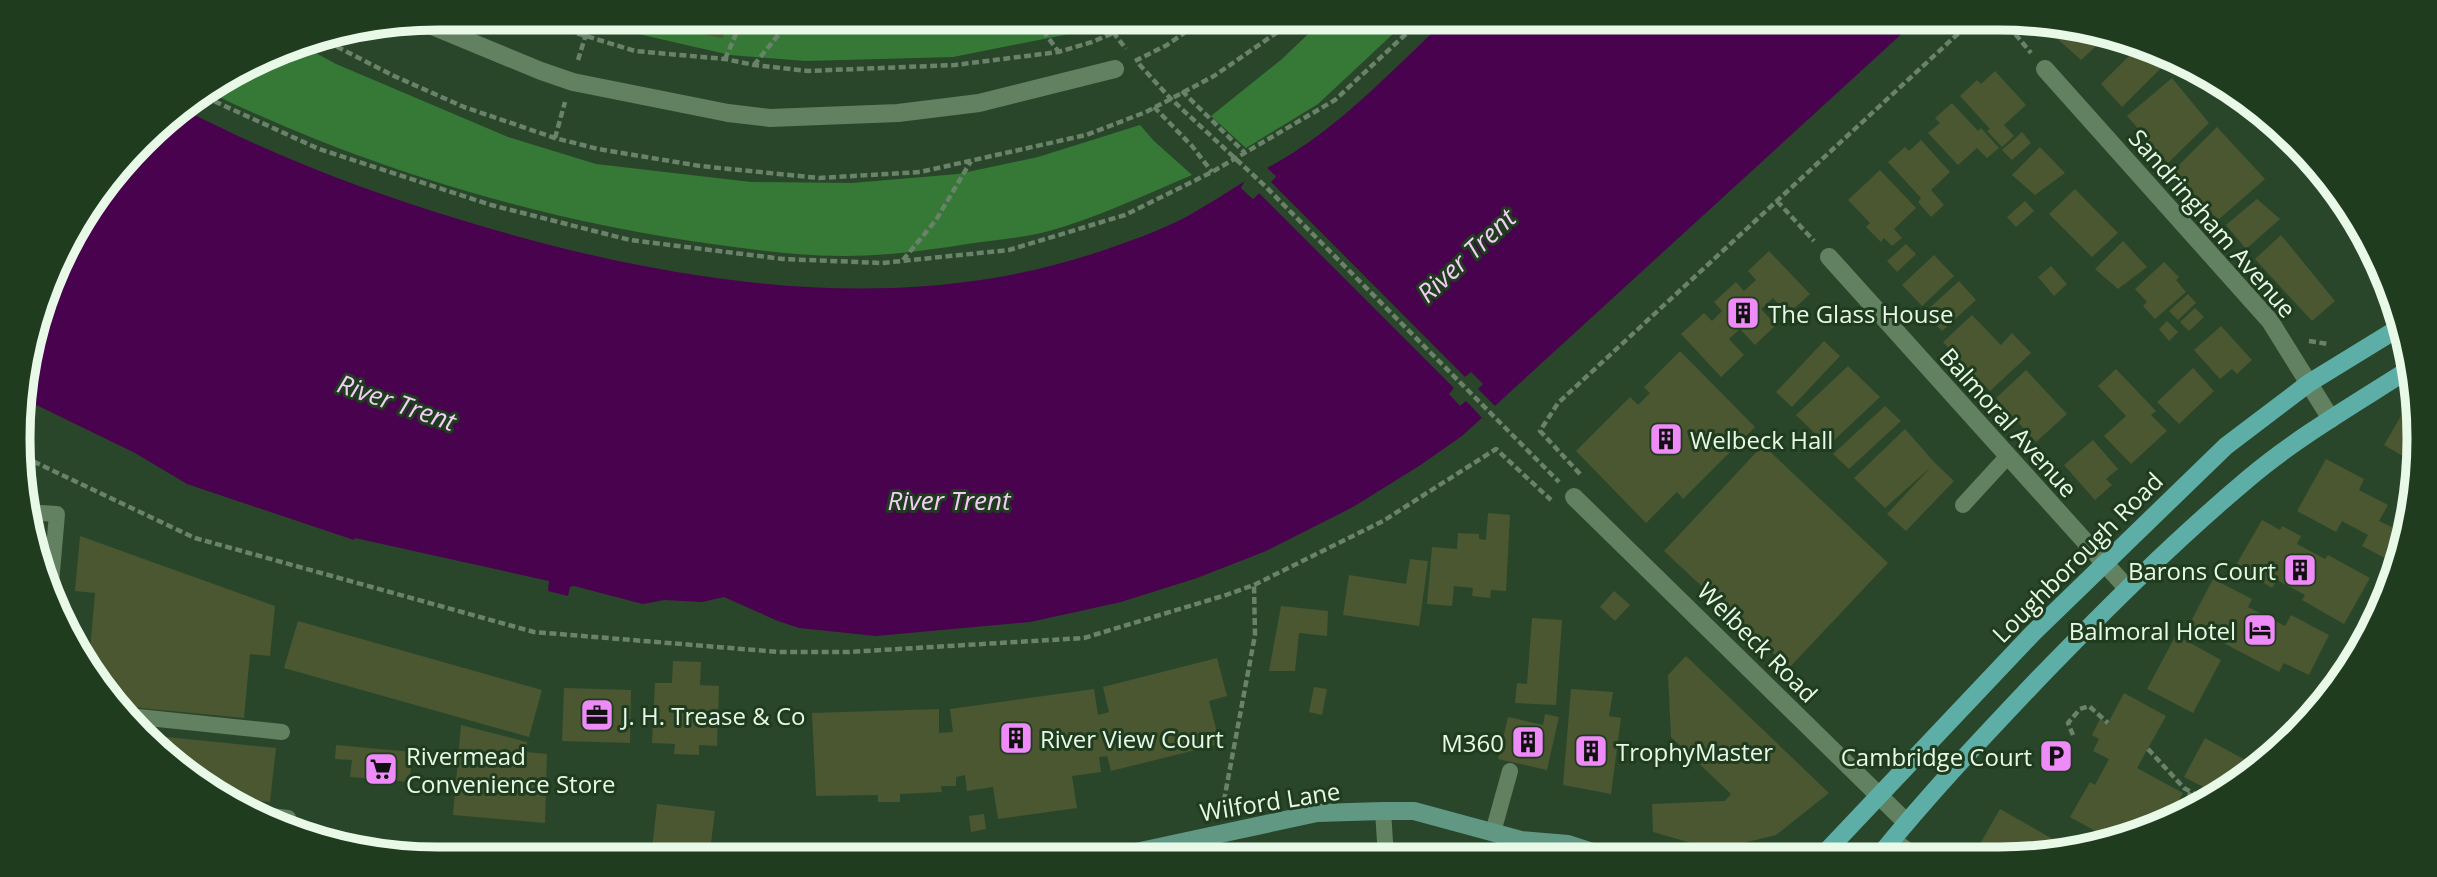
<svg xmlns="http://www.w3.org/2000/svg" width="2437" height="877" font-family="'Open Sans',sans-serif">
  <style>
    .green { fill: #367937 }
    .water { fill: #48024e }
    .pier { fill: #2a462a }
    .building { fill: #4a5731 }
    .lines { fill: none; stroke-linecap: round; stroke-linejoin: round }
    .path { stroke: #698269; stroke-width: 4.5; stroke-dasharray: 7 3.5; stroke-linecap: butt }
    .service { stroke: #628161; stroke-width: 16 }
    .minor { stroke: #628161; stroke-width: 18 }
    .secondary { stroke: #609884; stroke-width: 18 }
    .primary { stroke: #5eaea8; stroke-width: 18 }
    .labels { text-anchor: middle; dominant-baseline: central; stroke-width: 6; stroke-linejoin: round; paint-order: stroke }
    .street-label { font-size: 24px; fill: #e8f9e7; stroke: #203c1f }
    .poi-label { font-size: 24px; fill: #e8f9e7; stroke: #203c1f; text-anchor: start }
    .water-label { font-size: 26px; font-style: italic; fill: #f2cef5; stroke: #203c1f }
    .rim { fill: none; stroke: #e8f9e7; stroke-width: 9 }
  </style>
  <rect width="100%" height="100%" fill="#2a462a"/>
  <!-- green -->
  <path class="green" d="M578 18H1107L1079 32 953 57 805 61 730 55 608 27Z
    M1325 18H1410L1318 104 1246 148 1211 116 1282 59Z
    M297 43 336 64 508 137 596 164 751 182 852 183 958 174 1038 157 1140 125 1154 141 1192 175C1145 195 1098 217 1049 231 1027 237 1003 239 981 242 935 249 890 256 844 256 799 256 756 250 712 244 540 220 368 169 211 93Z"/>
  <!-- water -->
  <path class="water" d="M1448 18H1919L1462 436 1419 466 1353 507 1266 551 1197 578 1121 602 1030 622 876 636 799 628 778 621 724 597 702 602 664 600 643 604 574 586 570 587 568 596 548 591 549 581 355 538 354 540 187 484 135 453 22 398 21 383 74 228 161 122 183 109C274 156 370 193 468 222 667 282 893 320 1095 253 1126 243 1159 231 1188 216 1207 205 1226 193 1245 181L1241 188 1253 199 1276 177 1267 168C1337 131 1391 71 1448 18Z"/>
  <!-- pier -->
  <path class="pier" d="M1267 168 1276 176 1271 182 1465 377 1471 372 1483 384 1478 389 1498 409 1485 421 1466 401 1460 406 1449 394 1454 388 1259 193 1253 199 1241 188 1245 181 1241 179 1247 178 1249 182 1245 187 1253 194 1271 176 1264 170Z"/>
  <!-- building -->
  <path class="building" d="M645 18H727L723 38 644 23Z
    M2043 23 2094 30 2104 39 2081 60 2042 25Z
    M2138 47 2161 58 2165 64 2122 107 2101 84Z
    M1995 71 2026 105 2004 125 2014 136 2002 147 1987 131 1990 129 1960 96 1977 80 1981 84Z
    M2172 78 2209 123 2168 163 2127 116Z
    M1952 103 1978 131 1981 128 1999 148 1987 158 1977 148 1958 165 1928 133 1940 123 1935 118Z
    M2217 127 2265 179 2218 220 2173 171Z
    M2022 132 2031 143 2012 160 2002 150Z
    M1921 140 1950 172 1931 190 1944 205 1931 217 1918 202 1921 198 1888 162 1905 147 1909 151Z
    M2040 147 2065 173 2035 195 2012 175Z
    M1880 170 1916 208 1894 229 1902 238 1892 246 1884 238 1881 242 1866 227 1870 223 1848 200Z
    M2075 189 2118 233 2092 257 2049 214Z
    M2257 199 2280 219 2246 249 2226 225Z
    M2025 201 2034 211 2016 227 2007 217Z
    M2281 235 2335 301 2312 321 2255 259Z
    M2123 241 2147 267 2118 289 2095 269Z
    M1906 244 1916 254 1897 272 1887 261Z
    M1769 251 1810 294 1788 314 1773 298 1761 309 1776 325 1755 345 1740 329 1729 339 1744 355 1721 377 1681 334 1704 313 1712 321 1722 311 1714 302 1736 282 1744 291 1756 280 1748 271Z
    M1934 255 1954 276 1922 306 1902 285Z
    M2164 262 2179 277 2176 280 2186 292 2155 319 2143 306 2147 302 2135 289Z
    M2051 266 2067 284 2054 296 2038 277Z
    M1959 281 1976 300 1942 331 1924 313Z
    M2188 294 2196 303 2178 320 2169 311Z
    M2195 308 2204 317 2189 331 2180 322Z
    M1972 315 2001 345 2012 333 2031 353 1990 391 1943 342Z
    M2167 321 2178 332 2169 341 2159 329Z
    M2221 326 2252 360 2237 374 2232 369 2220 379 2194 350Z
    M1824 341 1840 356 1792 407 1776 392Z
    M1680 351 1755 427 1683 499 1677 492 1646 523 1576 451 1630 397 1638 405 1650 393 1644 387Z
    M1848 366 1880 397 1828 446 1796 415Z
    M2193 368 2214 391 2179 424 2157 402Z
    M2116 369 2156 411 2151 415 2167 431 2131 464 2104 436 2126 416 2098 386Z
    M2026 370 2067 414 2036 442 1996 398Z
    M2412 397 2415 398 2411 461 2384 445Z
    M1885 406 1901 421 1849 469 1833 454Z
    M1905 429 1935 463 1954 481 1906 531 1887 514 1931 467 1885 508 1854 478Z
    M2093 440 2118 469 2106 479 2112 485 2095 500 2064 465Z
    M1763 445 1888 563 1789 668 1664 551Z
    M2326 459 2364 479 2359 490 2388 505 2379 521 2392 527 2396 519 2407 525 2405 548 2398 565 2362 546 2368 535 2342 521 2336 532 2297 511Z
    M1488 513 1510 515 1506 591 1491 590 1490 598 1472 596 1473 588 1454 586 1452 606 1427 604 1432 547 1457 549 1458 533 1479 534V539L1486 540Z
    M2262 520 2280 530 2282 526 2301 536 2297 544 2325 559 2328 555 2370 578 2344 624 2302 600 2305 595 2277 580 2272 588 2236 565Z
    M26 523 45 524 42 560 32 537Z
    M80 536 275 606 270 656 250 654 244 718 120 706 88 672 95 593 75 591Z
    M1410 559 1428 561 1419 626 1343 615 1349 575 1406 584Z
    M2213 579 2252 599 2248 607 2285 626 2291 615 2329 635 2309 675 2284 663 2279 672 2189 625Z
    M1614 591 1630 605 1615 621 1600 607Z
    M1281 606 1328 611 1327 636 1299 633 1295 671H1269Z
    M1532 618 1562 620 1556 705 1515 703 1517 683 1527 684Z
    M298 621 542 690 529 737 284 668Z
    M2176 635 2221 660 2193 713 2147 689Z
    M1686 656 1829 793 1776 835 1715 850 1653 832 1652 804 1725 801 1731 794 1671 737 1668 675Z
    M1217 658 1227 696 1209 701 1220 744 1111 771 1107 756 1099 757 1101 772 1072 776 1077 808 998 819 993 787 967 791 965 775 956 777V786H941L942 792 900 794V802H878V795L816 796 812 713 939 709V733L953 732 950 709 1094 689 1098 715 1109 712 1103 687Z
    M673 661 701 662 700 685 719 686 717 746 699 745V755L674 754 675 744 652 743 655 683H672Z
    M1314 687 1327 689 1322 715 1309 712Z
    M564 688 631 690 630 743 562 741Z
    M1571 689 1613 692 1609 716 1621 718 1611 794 1563 785Z
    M2124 693 2166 716 2137 768 2183 793 2167 821 2110 839 2070 817 2090 782 2095 785 2109 759 2093 751 2099 739 2092 735 2100 719 2108 723Z
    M1545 714 1559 717 1547 770 1498 759 1508 717 1543 725Z
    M461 725 527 742 526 752 547 754 545 823 453 815Z
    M147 735 276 748 270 802 235 799 183 773Z
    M2205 738 2258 767 2217 794 2184 777Z
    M336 745 412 752 410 782 350 777 352 760 335 759Z
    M657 804 715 811 709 859 651 858Z
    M2000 809 2072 850 2054 856H1973Z
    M984 814 986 829 971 832 969 816Z"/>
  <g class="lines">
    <!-- path -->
    <path class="path" d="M527 18 635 51 725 59 754 65 808 71 955 65 1058 52 1092 42 1127 27 1142 18
      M1014 18 1044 32 1058 51
      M1123 18 1127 27
      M2002 18 2031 53
      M1113 32 1126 49
      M318 37 394 76 464 107 555 138 598 149 700 166 819 178 920 172 1086 135 1146 112 1214 76 1298 18
      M725 59 743 18
      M578 60 591 18
      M1135 61 1167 45 1206 18
      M1139 64 1170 98 1265 186 1559 482
      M754 65 779 34 788 18
      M1182 91 1245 153
      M205 97 319 149 491 205 630 240 783 259 882 263 1009 250 1125 215 1212 172 1335 100 1423 18
      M1154 107 1192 146 1212 172
      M555 138 565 102
      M1777 201 1814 241
      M903 260 936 220 971 161
      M2309 341 2328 344
      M24 457 195 538 534 632 779 652H848L1084 638 1226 595 1254 585 1383 521 1496 449 1551 500
      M1580 474 1540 431 1558 403 1975 18
      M2073 735 2068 723 2080 709 2089 706 2108 723
      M2148 749 2184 788 2207 801
      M1222 811 1255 635 1254 585
      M2179 818 2191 792"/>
    <!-- service -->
    <path class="service" d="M1963 505 2007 457
      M25 512 57 514 51 583
      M129 716 282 732
      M1383 811 1386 857
      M271 816 288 818
      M1493 832 1510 771
      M1892 839 1916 856
      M763 859 764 852"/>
    <!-- minor -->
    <path class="minor" d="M420 21 541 71 573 82 728 113 770 118 898 113 979 103 1115 69
      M2045 69 2270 321 2331 419
      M1829 257 2127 588
      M1574 497 1906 822"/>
    <!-- secondary -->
    <path class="secondary" d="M1521 840 1545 857
      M1108 858 1317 813 1383 811H1414L1521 840 1568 844 1608 857"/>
    <!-- primary -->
    <path class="primary" d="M1822 856 2033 633 2226 446 2309 383 2397 329
      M1879 856C1929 794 1983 737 2038 679 2106 609 2174 541 2249 478 2296 438 2358 402 2411 368"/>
  </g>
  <!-- icons -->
  <defs>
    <symbol id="building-square" viewBox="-11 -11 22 22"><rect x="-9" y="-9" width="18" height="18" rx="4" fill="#ee8bf8" stroke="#203c1f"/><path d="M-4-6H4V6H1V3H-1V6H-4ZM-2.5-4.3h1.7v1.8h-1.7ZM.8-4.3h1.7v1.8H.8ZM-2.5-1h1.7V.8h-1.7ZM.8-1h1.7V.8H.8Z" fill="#111"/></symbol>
    <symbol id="hotel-square" viewBox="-11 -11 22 22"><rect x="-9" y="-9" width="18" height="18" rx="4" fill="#ee8bf8" stroke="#203c1f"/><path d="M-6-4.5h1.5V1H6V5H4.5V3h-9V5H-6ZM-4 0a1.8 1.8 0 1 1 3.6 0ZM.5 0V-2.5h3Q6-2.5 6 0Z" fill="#111"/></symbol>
    <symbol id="office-square" viewBox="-11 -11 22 22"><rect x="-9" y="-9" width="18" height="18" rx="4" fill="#ee8bf8" stroke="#203c1f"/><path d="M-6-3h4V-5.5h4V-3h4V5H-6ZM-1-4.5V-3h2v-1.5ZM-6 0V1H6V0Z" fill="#111"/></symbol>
    <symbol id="parking-square" viewBox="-11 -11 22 22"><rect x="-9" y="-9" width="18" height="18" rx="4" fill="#ee8bf8" stroke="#203c1f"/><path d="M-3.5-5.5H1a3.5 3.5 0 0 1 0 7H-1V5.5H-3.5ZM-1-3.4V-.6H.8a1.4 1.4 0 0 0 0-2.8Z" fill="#111"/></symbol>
    <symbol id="supermarket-square" viewBox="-11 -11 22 22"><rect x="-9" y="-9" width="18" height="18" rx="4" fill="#ee8bf8" stroke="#203c1f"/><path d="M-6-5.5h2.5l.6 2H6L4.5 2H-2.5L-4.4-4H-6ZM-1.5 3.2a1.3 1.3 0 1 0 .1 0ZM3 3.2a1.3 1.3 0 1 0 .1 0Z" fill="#111"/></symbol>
  </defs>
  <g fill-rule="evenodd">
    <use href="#building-square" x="1724" y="294" width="38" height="38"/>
    <use href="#building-square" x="1647" y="420" width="38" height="38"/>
    <use href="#building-square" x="2281" y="551" width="38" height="38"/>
    <use href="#hotel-square" x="2241" y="611" width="38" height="38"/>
    <use href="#office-square" x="578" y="696" width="38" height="38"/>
    <use href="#building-square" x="997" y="719" width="38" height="38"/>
    <use href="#building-square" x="1509" y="723" width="38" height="38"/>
    <use href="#building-square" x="1572" y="732" width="38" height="38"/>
    <use href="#parking-square" x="2037" y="737" width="38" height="38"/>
    <use href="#supermarket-square" x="362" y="750" width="38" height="38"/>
  </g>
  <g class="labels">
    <!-- street labels -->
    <g class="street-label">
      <text transform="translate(2213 223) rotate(49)">Sandringham Avenue</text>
      <text transform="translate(2009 422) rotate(48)">Balmoral Avenue</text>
      <text transform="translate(2077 557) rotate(-45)">Loughborough Road</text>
      <text transform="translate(1758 642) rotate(45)">Welbeck Road</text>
      <text transform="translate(1270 801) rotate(-9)">Wilford Lane</text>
    </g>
    <!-- poi labels -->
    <g class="poi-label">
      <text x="1768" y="313">The Glass House</text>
      <text x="1690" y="439">Welbeck Hall</text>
      <text x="2276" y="570" text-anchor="end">Barons Court</text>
      <text x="2236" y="630" text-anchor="end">Balmoral Hotel</text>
      <text x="622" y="715">J. H. Trease &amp; Co</text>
      <text x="1040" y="738">River View Court</text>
      <text x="1504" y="742" text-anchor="end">M360</text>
      <text x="1616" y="751">TrophyMaster</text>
      <text x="406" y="755">Rivermead<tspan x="406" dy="28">Convenience Store</tspan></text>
      <text x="2032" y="756" text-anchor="end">Cambridge Court</text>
    </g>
    <!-- water labels -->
    <g class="water-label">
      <text transform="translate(1466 255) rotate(-43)">River Trent</text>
      <text transform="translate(397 402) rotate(19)">River Trent</text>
      <text x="949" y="500">River Trent</text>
    </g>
  </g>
  <!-- crop -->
  <path d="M0 0H2437V877H0ZM438 30H1999A408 408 0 0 1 2407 438V439A408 408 0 0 1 1999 847H438A408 408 0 0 1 30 439V438A408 408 0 0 1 438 30Z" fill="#203c1f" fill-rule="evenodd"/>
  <path class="rim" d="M438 30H1999A408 408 0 0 1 2407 438V439A408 408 0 0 1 1999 847H438A408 408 0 0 1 30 439V438A408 408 0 0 1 438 30Z"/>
</svg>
